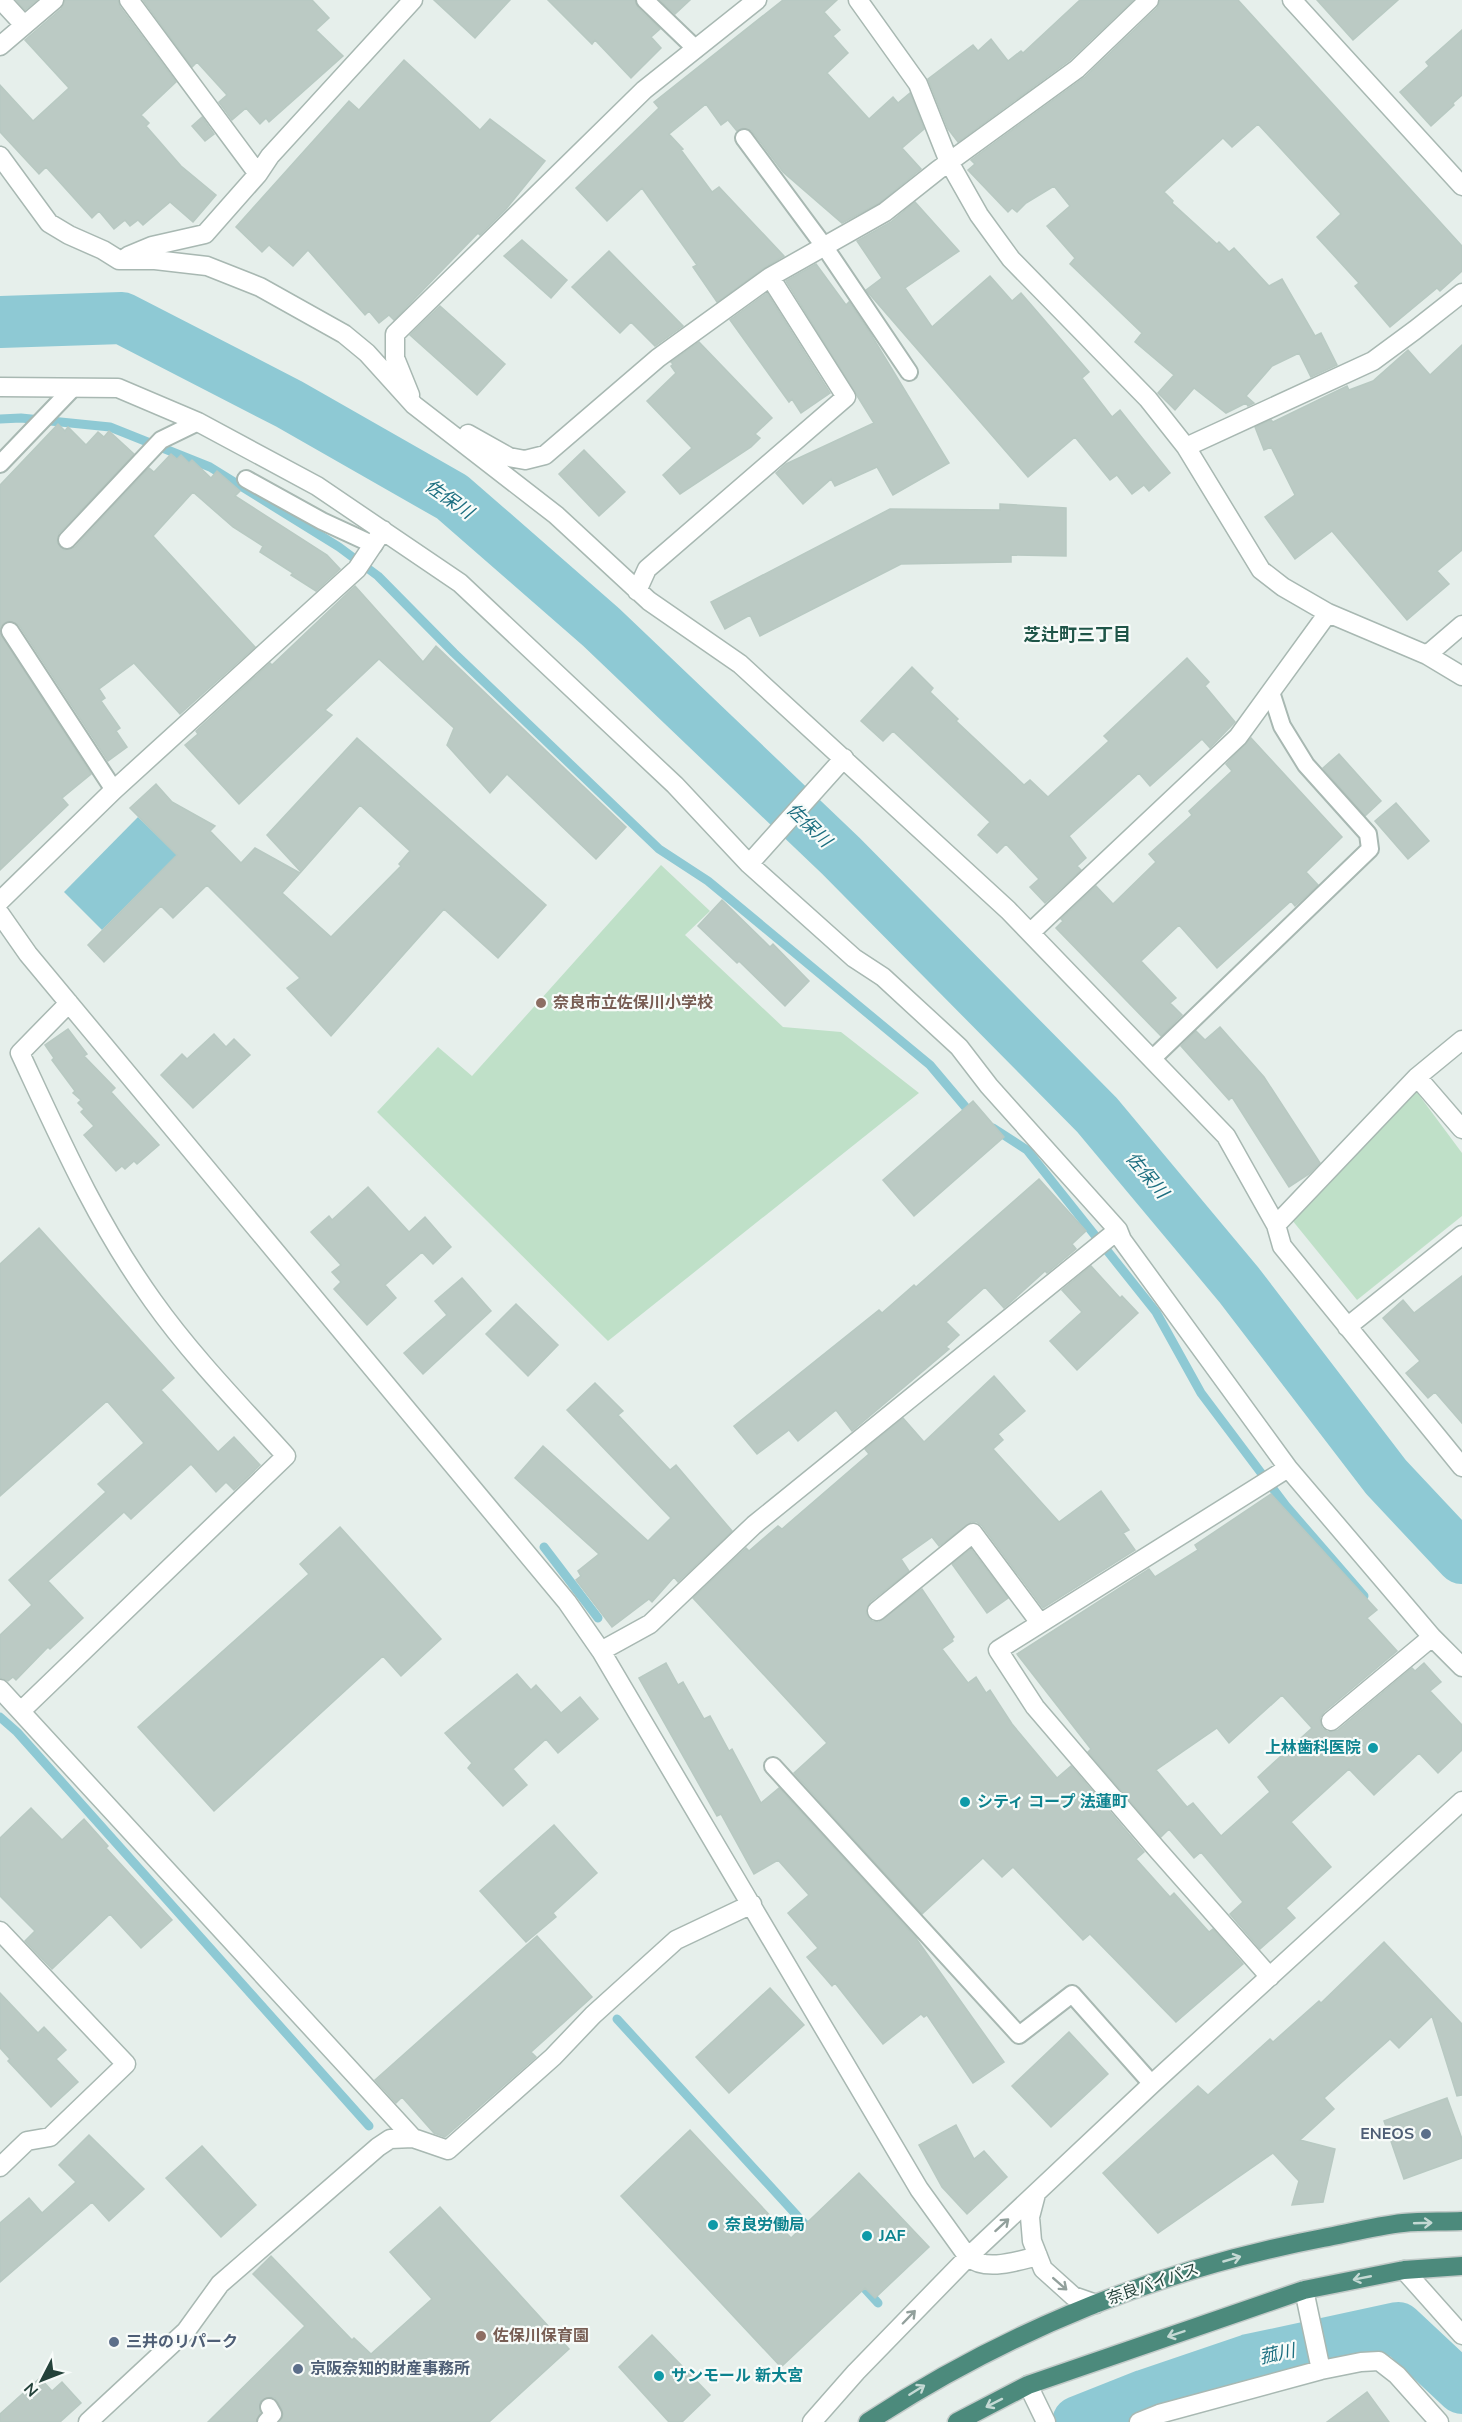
<svg xmlns="http://www.w3.org/2000/svg" width="1462" height="2422" font-family="'Nunito Sans','Noto Sans JP',sans-serif">
  <style>
    .green { fill: #bfe0c8 }
    .water { fill: #8ec9d4 }
    .lines { fill: none; stroke-linecap: round; stroke-linejoin: round }
    .stream { stroke: #8ec9d4; stroke-width: 9 }
    .river { stroke: #8ec9d4; stroke-width: 52 }
    .building { fill: #bbcac4; stroke: #b8c9c2; stroke-width: 1.5; fill-rule: evenodd }
    .service-casing { stroke: #a8b8b2; stroke-width: 20 }
    .minor-casing { stroke: #a8b8b2; stroke-width: 21 }
    .trunk-casing { stroke: #c2cac8; stroke-width: 21 }
    .service { stroke: #fff; stroke-width: 16 }
    .minor { stroke: #fff; stroke-width: 18 }
    .trunk { stroke: #4c8a7c; stroke-width: 18 }
    .oneway { stroke: #c4d9d4 }
    .oneway2 { stroke: #92a09c }
    .education-dot { fill: #8d6e63; stroke: #f7fbf9; stroke-width: 2 }
    .culture-dot { fill: #0f9aa8; stroke: #f7fbf9; stroke-width: 2 }
    .service-dot { fill: #5c6f8a; stroke: #f7fbf9; stroke-width: 2 }
    .labels { text-anchor: middle; dominant-baseline: central; stroke-width: 4.5; stroke-linejoin: round; paint-order: stroke }
    .education-label { font-size: 16px; font-weight: bold; fill: #785e54; stroke: #f7fbf9; text-anchor: start }
    .culture-label { font-size: 16px; font-weight: bold; fill: #0d838f; stroke: #f7fbf9; text-anchor: start }
    .service-label { font-size: 16px; font-weight: bold; fill: #4e5e75; stroke: #f7fbf9; text-anchor: start }
    .street-label { font-size: 16px; fill: #24423a; stroke: #f7fbf9 }
    .water-label { font-size: 18px; font-style: italic; fill: #1c6f80; stroke: #f7fbf9 }
    .neighbourhood-label { font-size: 18px; font-weight: bold; fill: #1f5548; stroke: #f7fbf9 }
  </style>
  <rect width="100%" height="100%" fill="#e6efeb"/>
  <!-- green -->
  <path class="green" d="M661 865 710 911 685 935 783 1027 841 1032 919 1093 608 1341 377 1112 438 1047 472 1076Z
    M1416 1091 1462 1153V1216L1357 1300 1292 1220Z"/>
  <!-- water -->
  <path class="water" d="M138 817 177 855 102 930 64 892Z"/>
  <g class="lines">
    <!-- stream -->
    <path class="stream" d="M0 419 21 418 110 427 210 467 339 547 378 576 454 653 659 849 708 881 930 1065 973 1116
      M993 1128 1027 1150 1156 1312 1201 1393 1286 1506 1364 1596
      M544 1547 598 1618
      M0 1717 17 1732 369 2126
      M617 2019 812 2232
      M856 2279 878 2303"/>
    <!-- river -->
    <path class="river" d="M0 322 122 318 289 404 452 497 601 627 841 856 1097 1115 1239 1285 1386 1477 1462 1558
      M1078 2422 1146 2395 1249 2360 1398 2328 1462 2388"/>
  </g>
  <!-- building -->
  <path class="building" d="M16 0H37L25 10Z
    M65 0H118L120 7 176 82 141 115 149 123 146 126 181 166 216 195 193 222 170 202 143 225 138 220 130 226 125 220 114 229 99 211 92 218 46 167 39 174 0 132V85L33 121 69 88 25 40 61 9Z
    M143 0H312L329 18 316 30 343 56 269 122 266 118 260 124 246 108 232 120 219 102 227 95 197 62 192 67Z
    M434 0H510L475 38Z
    M548 0H635L638 8 660 29 651 37 661 48 631 78 595 40 592 44Z
    M660 0H690L675 14Z
    M783 0H837L824 12 840 30 833 36 848 53 827 73 869 119 893 97 898 103 910 93 924 129 902 148 921 169 879 203 842 223 783 172 752 131 743 128 737 131 728 120 721 125 706 104 669 134 683 149 681 150 712 192 719 187 784 256 764 268 717 302 693 267 697 265 642 188 607 221 576 188 659 108 654 102Z
    M1080 0H1133L1070 60 958 142 948 129 928 79 973 45 978 51 991 39 1008 61 1021 51 1023 53Z
    M1160 0H1238L1462 246V271L1440 291 1437 288 1390 327 1355 286 1359 283 1317 237 1341 214 1258 124 1232 147 1223 138 1164 192 1173 201 1172 203 1217 244 1219 242 1229 252 1234 248 1269 286 1282 279 1315 336 1321 333 1337 365 1311 377 1299 353 1272 366 1246 396 1254 403 1248 406 1246 403 1226 413 1194 388 1175 410 1158 393 1174 375 1135 342 1142 333 1070 264 1075 258 1047 226 1070 206 1054 186 1026 203 1017 212 1012 208 1008 212 968 170 975 164 971 160 1085 77 1157 8Z
    M1317 0H1398L1353 40Z
    M1462 30V95L1453 103 1454 105 1431 126 1400 92 1429 66 1426 62Z
    M404 60 480 130 490 119 545 161 506 209 480 235 478 233 394 320 389 315 379 323 369 311 365 315 308 250 293 266 269 245 262 252 236 227 349 101 359 110Z
    M202 117 214 134 205 141 192 126Z
    M915 202 959 251 905 288 932 327 990 276 1012 301 1021 293 1089 372 1082 378 1112 417 1120 410 1170 473 1149 491 1144 485 1132 494 1117 475 1110 480 1075 437 1028 477 866 290 882 278 857 241 891 222Z
    M522 240 567 280 551 298 504 256Z
    M609 251 683 326 655 346 631 322 620 333 572 287Z
    M816 264 846 305 849 302 870 333 949 463 893 495 877 467 835 486 831 479 803 504 776 473 786 464 874 423 786 281Z
    M767 293 830 393 801 413 792 399 789 402 730 320Z
    M440 306 505 364 477 395 410 335Z
    M699 342 772 418 755 434 760 438 751 447 680 494 663 475 692 448 647 401 676 373 671 366 673 364 671 362Z
    M1462 345V550L1437 571 1449 584 1407 620 1332 531 1295 559 1265 517 1295 495 1271 447 1264 450 1255 427 1271 420 1273 422 1347 386 1349 390 1373 381 1408 350 1430 375Z
    M58 424 65 431 68 427 86 445 98 432 104 437 109 431 134 454 59 533 57 542 64 550 75 547 149 468 154 472 171 454 177 459 181 455 189 463 192 460 211 478 217 471 240 491 235 496 327 555 340 569 316 591 291 575 293 573 260 552 263 546 233 527 193 492 153 536 255 647 180 714 134 663 99 689 105 698 101 701 120 728 116 731 127 747 108 761 19 625 9 621 4 623 0 629V485Z
    M584 450 625 492 599 516 559 474Z
    M1000 504 1066 508V556L1011 555V562L901 564 760 636 750 615 725 629 711 602 890 509 1000 510Z
    M355 586 423 662 436 646 626 827 596 859 507 774 490 793 447 745 454 728 379 659 325 710 332 715 239 804 185 745 198 734 196 731 270 663 272 665Z
    M0 633 91 774 62 798 68 805 0 870Z
    M1187 658 1209 682 1205 686 1235 722 1210 748 1202 739 1150 786 1139 773 1069 836 1086 858 1077 866 1081 870 1045 903 1030 887 1039 879 1006 844 997 853 978 835 990 822 893 731 883 741 861 721 912 667 933 688 930 692 958 719 956 721 1024 785 1030 780 1048 797 1109 741 1104 736Z
    M357 738 546 905 498 958 444 909 331 1036 287 988 300 978 207 885 173 918 161 906 104 962 88 945 177 855 130 808 156 784 172 802 215 826 210 831 241 863 255 848 300 873 282 893 331 937 401 866 399 864 410 851 360 805 301 872 267 835Z
    M1251 738 1342 837 1306 872 1318 885 1295 906 1291 901 1217 968 1179 925 1141 961 1176 998 1170 1003 1182 1015 1161 1036 1056 928 1063 921 1061 919 1096 886 1113 904 1156 862 1149 854 1192 815 1189 811 1232 771 1226 764Z
    M1339 754 1381 801 1365 816 1323 768Z
    M1396 803 1429 841 1408 859 1375 821Z
    M722 900 770 947 773 944 809 981 785 1006 739 961 737 963 698 926Z
    M1220 1027 1264 1077 1320 1163 1309 1174 1289 1187 1232 1097 1229 1100 1181 1046 1196 1031 1205 1040Z
    M68 1029 87 1054 84 1056 115 1088 111 1092 159 1145 137 1164 134 1161 125 1169 122 1166 116 1171 84 1135 94 1126 81 1112 84 1109 78 1103 81 1100 73 1093 75 1091 52 1060 54 1058 45 1045Z
    M214 1034 226 1047 234 1039 250 1055 193 1108 161 1075 182 1054 187 1059Z
    M973 1101 1004 1137 914 1216 883 1180Z
    M1039 1179 1086 1231 1072 1244 1076 1249 1047 1273 1045 1271 1004 1308 985 1287 946 1322 959 1335 946 1347 949 1349 852 1431 836 1410 798 1441 789 1430 757 1454 734 1426 879 1310 882 1313 914 1285 916 1287Z
    M368 1187 409 1232 425 1217 451 1247 433 1264 422 1252 385 1285 396 1298 367 1325 334 1289 341 1282 332 1272 341 1265 311 1232 329 1216 332 1220Z
    M39 1228 174 1378 161 1390 218 1452 234 1437 260 1465 234 1490 226 1482 216 1492 191 1464 131 1519 124 1512 48 1581 83 1618 50 1649 48 1647 16 1680 13 1677 8 1681 0 1678V1635L32 1605 9 1580 106 1492 98 1484 144 1443 107 1401 0 1496V1264Z
    M1091 1266 1120 1298 1122 1296 1138 1313 1077 1370 1050 1341 1082 1312 1062 1290Z
    M1462 1276V1423L1435 1392 1428 1398 1406 1373 1420 1361 1383 1318 1403 1300 1414 1313Z
    M462 1278 491 1311 423 1374 404 1353 447 1315 435 1301Z
    M516 1304 558 1345 528 1376 486 1334Z
    M994 1376 1025 1411 998 1434 1003 1440 993 1449 1059 1522 1101 1491 1129 1530 1123 1533 1135 1550 1043 1608 982 1526 977 1522H971L939 1546 932 1537 901 1559 909 1571 870 1602 866 1613 872 1621 879 1622 922 1589 954 1637 952 1639 953 1641 942 1649 968 1683 976 1677 986 1693 990 1690 1012 1724 1057 1778 1071 1766 1144 1852 1136 1859 1170 1897 1174 1893 1209 1932 1213 1929 1243 1964 1176 2022 1090 1934 1083 1940 1013 1867 1002 1877 983 1858 922 1914 794 1773 827 1743 693 1598 746 1548 749 1551 778 1526 782 1529 869 1454 865 1449 903 1418 924 1442Z
    M595 1383 623 1411 618 1415 670 1470 676 1465 732 1531 678 1582 674 1577 652 1602 649 1599 612 1627 576 1580 581 1576 578 1571 599 1554 515 1478 543 1446 648 1541 671 1518 567 1410Z
    M1271 1494 1377 1610 1367 1618 1397 1651 1324 1712 1320 1718 1322 1728 1328 1732 1338 1730 1412 1668 1415 1671 1424 1663 1441 1682 1430 1691 1462 1725V1750L1438 1773 1419 1753 1374 1795 1349 1769 1291 1822 1331 1867 1286 1908 1295 1918 1260 1949 1230 1914 1243 1902 1201 1852 1194 1858 1169 1829 1161 1837 1088 1752 1091 1749 1017 1654 1149 1569 1155 1577 1198 1550 1195 1545ZM1282 1695 1312 1728 1258 1777 1270 1792 1221 1836 1193 1803 1187 1807 1156 1770 1217 1728 1229 1743Z
    M340 1527 441 1639 401 1676 383 1656 214 1811 138 1727 309 1574 300 1564Z
    M971 1549 1008 1598 987 1613 952 1564Z
    M666 1663 678 1685 683 1682 704 1719 710 1716 729 1751 732 1749 761 1803 779 1788 915 1937 1004 2062 973 2083 927 2015 924 2017 921 2014 883 2044 835 1983 832 1986 807 1957 818 1948 788 1913 809 1895 778 1860 754 1874 721 1814 717 1816 639 1678Z
    M517 1674 531 1690 536 1685 561 1713 580 1697 598 1719 558 1753 546 1739 513 1769 527 1785 503 1806 468 1768 472 1763 445 1733Z
    M31 1808 62 1840 84 1819 108 1846 106 1848 172 1920 141 1948 110 1914 52 1969 25 1941 35 1931 0 1896V1838Z
    M554 1825 597 1873 553 1913 556 1917 526 1942 480 1891Z
    M537 1936 592 1997 531 2052 536 2057 445 2137 434 2133 402 2097 396 2103 375 2080Z
    M1384 1942 1462 2024V2095L1457 2096 1432 2016 1399 2048 1390 2039 1324 2098 1334 2109 1300 2140 1335 2149 1323 2202 1292 2205 1299 2181 1273 2153 1158 2233 1103 2173 1198 2086 1208 2095 1270 2039 1273 2042 1319 2001 1321 2003Z
    M770 1988 804 2025 729 2093 696 2057Z
    M0 1993 38 2033 44 2027 66 2050 56 2059 78 2082 51 2107 8 2061 10 2059 0 2048Z
    M1069 2032 1108 2074 1051 2127 1012 2086Z
    M1447 2098 1462 2139V2158L1404 2179 1384 2121Z
    M956 2125 974 2159 984 2151 1007 2177 967 2214 942 2187 919 2145Z
    M690 2130 791 2238 859 2173 929 2247 875 2298 865 2288 781 2367 621 2196Z
    M89 2135 144 2189 109 2221 92 2202 0 2282V2223L29 2198 42 2213 76 2182 59 2165Z
    M202 2146 256 2205 221 2237 166 2178Z
    M440 2207 569 2349 489 2422H280L283 2416 282 2409 275 2398 270 2397 260 2402V2413L256 2422H208L305 2326 253 2274 271 2256 352 2340 354 2338 371 2354 432 2299 390 2252Z
    M652 2335 710 2395 682 2422H669L619 2367Z
    M40 2378 52 2391 62 2382 81 2403 60 2422H0V2414Z
    M1367 2392 1389 2422H1327Z"/>
  <g class="lines">
    <defs>
      <path id="service" d="M645 0 696 49
        M744 138 824 246 909 372
        M0 464 73 388
        M246 479 322 521 374 545
        M67 540 161 440 198 422
        M10 631 114 790
        M1152 1059 1370 849 1368 834 1306 765 1282 726 1271 692
        M773 1766 1019 2035 1072 1994 1152 2084
        M266 2422 273 2414 269 2407"/>
      <path id="minor" d="M1 0 24 25
        M129 0 258 174
        M858 0 918 84 949 162 979 215 1011 259 1148 399 1186 447 1261 570 1283 587 1328 613 1427 655 1462 676
        M1292 0 1462 186
        M0 46 54 0
        M0 156 49 223 69 235 103 250 119 260H155L207 266 260 287 344 334 367 353 414 405 556 515 649 601 740 664 1008 910 1226 1136 1276 1225 1282 1246 1462 1467
        M128 256 152 246 205 234 258 174 270 156 413 0
        M0 387 118 388 198 422 317 486 460 583 675 785 749 864 854 958 883 977 959 1047 989 1086 1118 1230 1122 1240 1288 1468 1432 1637 1462 1667
        M410 395 395 358V334L644 90 757 0
        M468 434 509 457 525 460 545 455 658 358 770 277 885 212 938 170 1077 69 1149 0
        M1186 447 1373 361 1415 330 1462 293
        M637 591 647 569 846 397 770 277
        M1427 655 1462 625
        M749 864 844 758
        M0 901 114 790 357 569 383 530
        M0 914 28 954 567 1602 601 1651 919 2189 968 2257C986 2272 1017 2261 1038 2256
        M1031 932 1238 737 1328 613
        M1417 1077 1462 1129
        M1276 1225 1417 1077 1462 1040
        M1347 1327 1462 1235
        M877 1611 973 1533 1040 1623
        M601 1651 650 1624 754 1525 1118 1230
        M0 1689 413 2138 448 2150 553 2057 593 2015 676 1940 752 1904
        M21 1711 286 1456C241 1406 192 1356 153 1301 97 1223 60 1139 20 1053L69 1003
        M1331 1721 1432 1637
        M0 1931 126 2064 50 2137 27 2141 0 2167
        M1270 1977 1156 1848 1035 1707 998 1650 1288 1468
        M1036 2194 1030 2217 1032 2241 1043 2269 1073 2296 1096 2304
        M1404 2270 1462 2335
        M1304 2290 1321 2370
        M1028 2385 1046 2422
        M88 2422 186 2331 220 2284 378 2147 390 2139 413 2138
        M812 2422 856 2372 968 2257 1152 2084 1462 1801
        M1139 2422 1159 2414 1321 2370 1361 2362 1379 2361 1397 2375 1439 2422"/>
      <path id="trunk" d="M868 2422C1007 2331 1160 2269 1323 2238 1349 2233 1376 2226 1403 2223 1423 2221 1442 2222 1462 2221
        M957 2422 1028 2385 1304 2290 1404 2270 1462 2266"/>
    </defs>
    <!-- service casing -->
    <use href="#service" class="service-casing"/>
    <!-- minor casing -->
    <use href="#minor" class="minor-casing"/>
    <!-- trunk casing -->
    <use href="#trunk" class="trunk-casing"/>
    <!-- service -->
    <use href="#service" class="service"/>
    <!-- minor -->
    <use href="#minor" class="minor"/>
    <!-- trunk -->
    <use href="#trunk" class="trunk"/>
  </g>
  <!-- one-way arrows -->
  <defs><path id="oneway-shaft" d="M-6 0H5M1.5-3L5.5 0L1.5 3" fill="none" stroke-width="1.6" stroke-linecap="round" stroke-linejoin="round" transform="scale(1.5)"/></defs>
  <g class="oneway">
    <use href="#oneway-shaft" transform="translate(1423 2223) rotate(-2)"/>
    <use href="#oneway-shaft" transform="translate(1232 2259) rotate(-16)"/>
    <use href="#oneway-shaft" transform="translate(1362 2278) rotate(169)"/>
    <use href="#oneway-shaft" transform="translate(1176 2334) rotate(161)"/>
    <use href="#oneway-shaft" transform="translate(917 2390) rotate(-32)"/>
    <use href="#oneway-shaft" transform="translate(994 2403) rotate(153)"/>
  </g>
  <g class="oneway2">
    <use href="#oneway-shaft" transform="translate(1002 2225) rotate(-42)"/>
    <use href="#oneway-shaft" transform="translate(1060 2284) rotate(41)"/>
    <use href="#oneway-shaft" transform="translate(909 2317) rotate(-46)"/>
  </g>
  <!-- markers -->
  <g class="education-dot">
    <circle cx="541" cy="1003" r="6"/>
    <circle cx="481" cy="2336" r="6"/>
  </g>
  <g class="culture-dot">
    <circle cx="1373" cy="1748" r="6"/>
    <circle cx="965" cy="1802" r="6"/>
    <circle cx="713" cy="2225" r="6"/>
    <circle cx="867" cy="2236" r="6"/>
    <circle cx="659" cy="2376" r="6"/>
  </g>
  <g class="service-dot">
    <circle cx="1426" cy="2134" r="6"/>
    <circle cx="114" cy="2342" r="6"/>
    <circle cx="298" cy="2369" r="6"/>
  </g>
  <g class="labels">
    <!-- education labels -->
    <g class="education-label">
      <text x="553" y="1003">奈良市立佐保川小学校</text>
      <text x="493" y="2336">佐保川保育園</text>
    </g>
    <!-- culture labels -->
    <g class="culture-label">
      <text x="1361" y="1748" text-anchor="end">上林歯科医院</text>
      <text x="977" y="1802">シティ コープ 法蓮町</text>
      <text x="725" y="2225">奈良労働局</text>
      <text x="879" y="2236">JAF</text>
      <text x="671" y="2376">サンモール 新大宮</text>
    </g>
    <!-- service labels -->
    <g class="service-label">
      <text x="1414" y="2134" text-anchor="end">ENEOS</text>
      <text x="126" y="2342">三井のリパーク</text>
      <text x="310" y="2369">京阪奈知的財産事務所</text>
    </g>
    <!-- street labels -->
    <g class="street-label">
      <text transform="translate(1153 2284) rotate(-19)">奈良バイパス</text>
    </g>
    <!-- water labels -->
    <g class="water-label">
      <text transform="translate(449 499) rotate(35)">佐保川</text>
      <text transform="translate(809 825) rotate(44)">佐保川</text>
      <text transform="translate(1147 1175) rotate(50)">佐保川</text>
      <text transform="translate(1277 2354) rotate(-12)">菰川</text>
    </g>
    <!-- neighbourhood labels -->
    <g class="neighbourhood-label">
      <text x="1077" y="635">芝辻町三丁目</text>
    </g>
  </g>
  <!-- north arrow -->
  <g transform="translate(42 2380) rotate(228)" stroke="#f7fbf9" stroke-width="4.5" paint-order="stroke">
  <path d="M0-4.5L10 22L0 15L-10 22Z" fill="#24423a"/>
  <text y="-9" font-size="16" font-weight="bold" text-anchor="middle" fill="#24423a">N</text>
  </g>
</svg>
